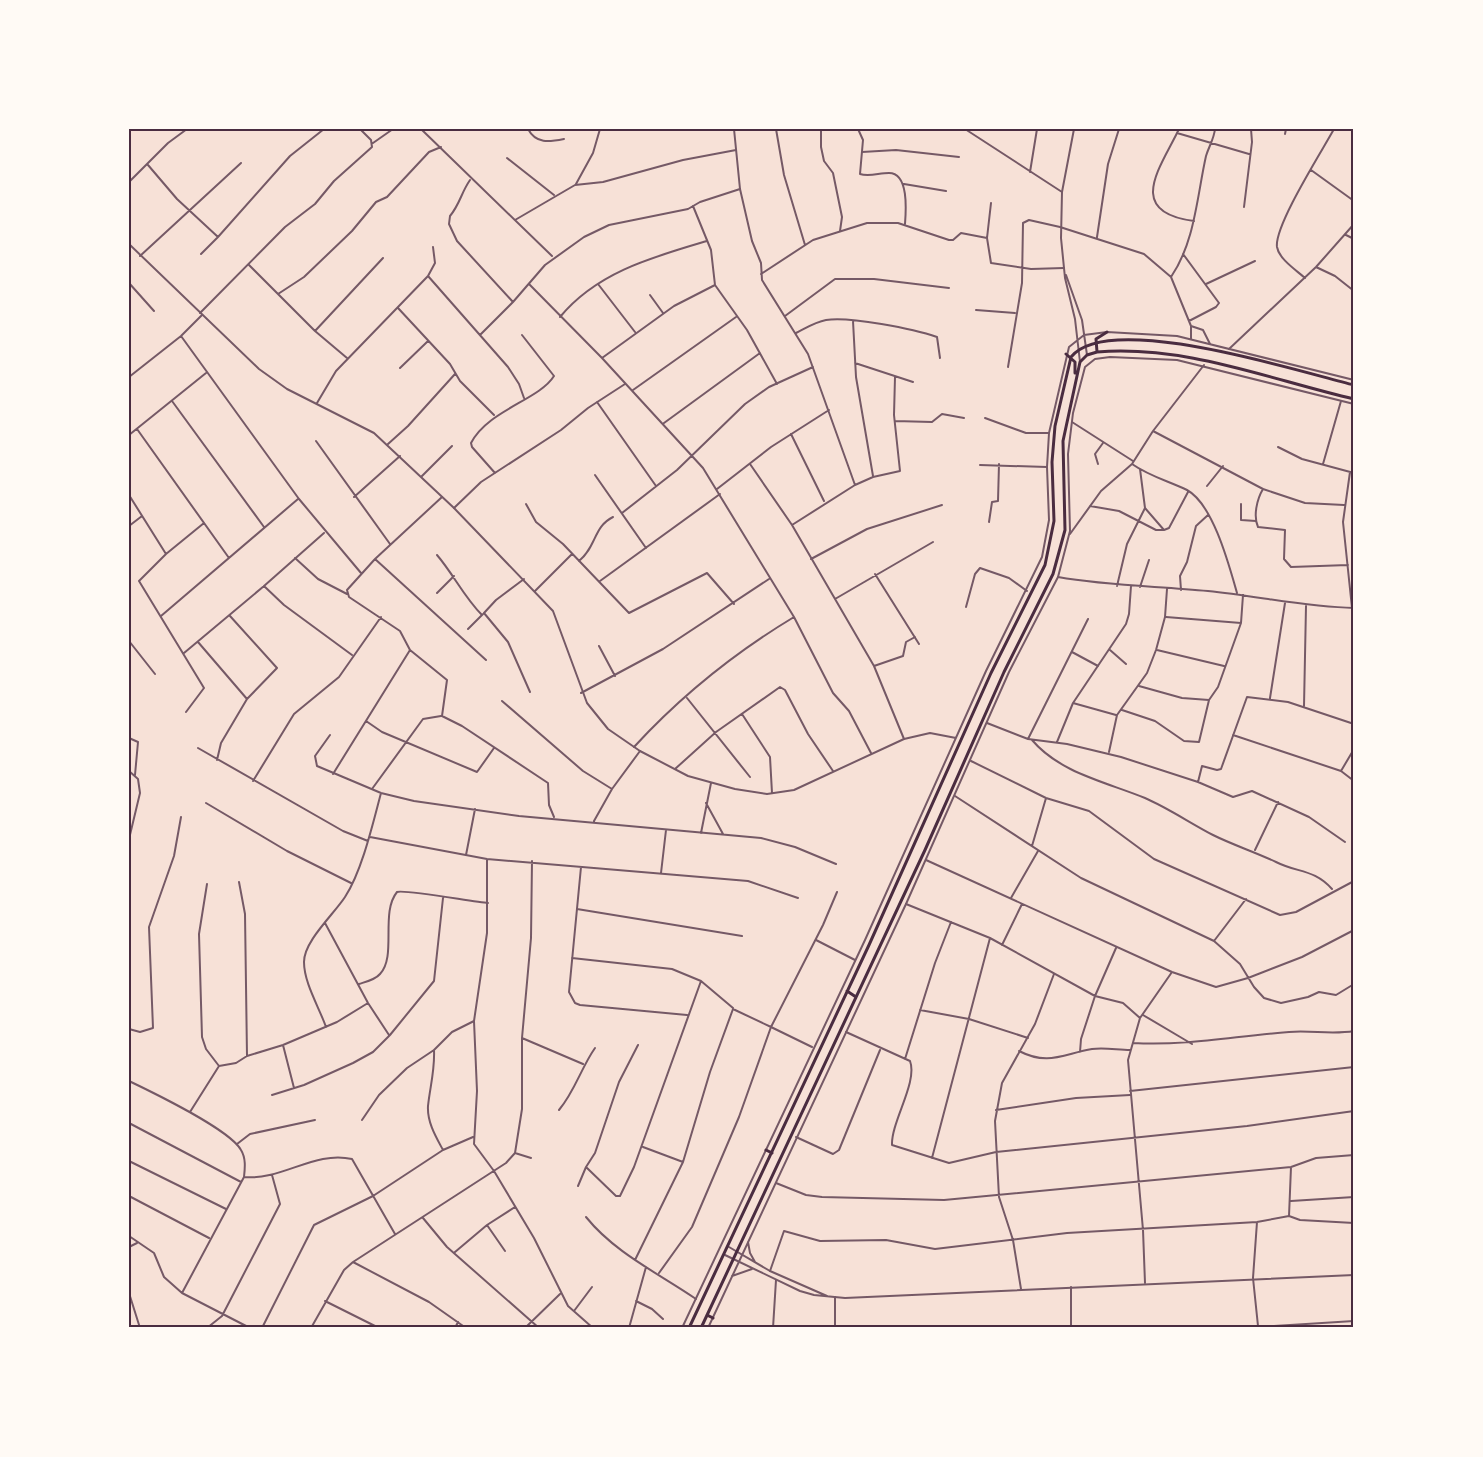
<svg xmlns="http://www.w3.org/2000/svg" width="1483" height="1457" font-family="Ubuntu,sans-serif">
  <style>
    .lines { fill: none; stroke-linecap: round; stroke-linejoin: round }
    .minor { stroke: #755966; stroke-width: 2 }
    .tertiary { stroke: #755966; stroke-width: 2 }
    .primary { stroke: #4a2c40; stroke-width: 3 }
    .neatline { fill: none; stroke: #4a2c40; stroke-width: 2 }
  </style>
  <rect width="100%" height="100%" fill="#f7e1d7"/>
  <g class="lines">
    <!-- minor -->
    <path class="minor" d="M421 129 552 256
      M528 129C536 144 549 142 564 139
      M734 129 740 189 752 241 761 263 762 280 808 354 855 485
      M776 129 784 175 805 245
      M821 129V147L824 161 833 173 842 217 840 231
      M858 129 863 140 860 174C869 177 879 173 889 173 909 173 906 211 905 224
      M965 129 1062 192
      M1179 129C1161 167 1124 212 1194 221
      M1177 133 1249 154
      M1285 134 1286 129
      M373 143 393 129
      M862 152 896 150 959 157
      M507 158 554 195
      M148 165 177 199 218 237 290 156 324 129
      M1311 170 1354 201
      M1030 172 1037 129
      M470 180C461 193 460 204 450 216L449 224 457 241 513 302
      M129 182 168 143 187 129
      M576 184 593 153 600 129
      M904 184 946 191
      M991 203 987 238 991 263 1031 269 1064 268
      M693 206 711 250 715 285 747 330 777 384
      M1244 207 1252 142 1251 129
      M515 220 575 185 603 182 683 160 736 150
      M1346 235 1354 239
      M1097 237 1108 164 1119 129
      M201 254 218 237
      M1183 254 1219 303 1216 307 1189 321
      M140 256 241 163
      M249 265 315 331 347 358
      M1316 267 1335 276 1354 291
      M761 274 813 240 867 223H898L949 240H953L961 233 987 238
      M428 276 435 263 433 247
      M1171 277C1195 242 1197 196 1206 156 1209 146 1214 139 1215 129
      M1305 278C1296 270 1279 259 1277 247 1274 226 1322 151 1334 129
      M129 283 154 311
      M529 284 602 358 703 468 794 617 833 693 849 711 871 753
      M598 284 635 332
      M1206 284 1255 261
      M278 294 304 277 352 231 376 202 387 197 429 152 441 147
      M650 295 663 313
      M398 308 450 364 460 381 494 415
      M976 310 1015 313
      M200 313 285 227 315 204 334 181 372 147 371 140 360 129
      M785 316 835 279H874L949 288
      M560 317C597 272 653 257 707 241
      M853 321 856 377 873 476
      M1191 326 1203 330 1210 344
      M315 331 383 258
      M796 333C806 328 815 322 826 320 849 316 914 329 937 337L940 358
      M480 335 513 302 545 265 584 237 609 225 688 209 700 202 740 189
      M181 336 299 499 361 573
      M1229 349 1316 267 1354 224
      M602 358 674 306 715 285
      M855 363 913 382
      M1008 367 1022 283 1023 223 1029 220 1060 227 1144 254 1171 277 1191 326V339
      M400 368 428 341
      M129 377 181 336 202 315
      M633 390 736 317
      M172 401 264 527
      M597 402 656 486
      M317 403 336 371 428 276 508 367 519 384 524 398
      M985 418 1026 433H1049
      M895 421 932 422 942 414 964 418
      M1072 422 1133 461
      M664 423 760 353
      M137 429 229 558
      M1153 431 1263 489
      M791 434 824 501
      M129 435 206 373
      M316 441 390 544
      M388 444 408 426 455 374
      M1278 447 1302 459 1354 473
      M750 464 792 525 874 666 904 739
      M1098 464 1095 454 1103 443
      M1132 464C1149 476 1168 481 1187 490 1213 504 1229 565 1237 593
      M1323 464 1341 401
      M980 465 1047 467
      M1140 469 1145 508 1164 530 1169 528 1188 492
      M1350 472 1343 522 1352 608
      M495 473 472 447 471 443C488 410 539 400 554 376L522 335
      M595 475 646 548
      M422 476 452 446
      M1207 486 1223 466
      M717 489 771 447 829 410
      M129 495 166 554
      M354 497 400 456
      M526 504 536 522 563 544 629 613 707 573 734 604
      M1241 504V520L1256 521
      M1344 505 1305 503 1263 489C1257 499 1253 516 1258 527L1285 530 1284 559 1291 567 1348 565
      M1090 506 1119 511 1156 530H1163
      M454 508 481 482 561 430 588 408 625 384
      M622 513 677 470 745 404 769 387 813 367
      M989 522 992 502 998 501 999 464
      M792 525 855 485 873 477 900 471 894 415 895 377
      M129 526 142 516
      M324 533 264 586 284 605 352 655
      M1070 534 1101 491 1132 464 1153 431 1204 365
      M437 555C454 575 464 597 482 615
      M295 558 318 579 347 594
      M375 559 486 660
      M811 559 867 529 942 505
      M579 561C597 546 593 527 613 517
      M875 574 919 644
      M1058 577C1108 586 1158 586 1208 591 1258 596 1304 607 1354 608
      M524 579 496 600 484 613 508 642 530 692
      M600 581 720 494
      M1117 586 1127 544 1145 508
      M1140 587 1149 560
      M1181 590 1180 576 1187 562 1196 526 1208 515
      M535 591 572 554
      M437 593 454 576
      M835 599 933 542
      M966 607 975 574 980 568 1009 578 1027 591
      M161 616 298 499
      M1166 617 1241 623
      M468 629 483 614
      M129 641 155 674
      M198 642 247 699
      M599 646 615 676
      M410 650 447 680 442 716 462 726 548 783 549 805 554 817
      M1110 650 1126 664
      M1157 650 1224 666
      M1072 652 1098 666
      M184 653 264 586
      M874 666 903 656 906 642 915 637
      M1139 686 1182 698 1209 700
      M581 693 663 649 769 579
      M687 698 750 777
      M1270 698 1285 603
      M502 701 583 771 612 789
      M1073 703 1116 715
      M1304 706 1306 606
      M1122 710 1155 721 1184 741 1199 742 1209 700 1218 687 1241 623 1243 595
      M186 712 204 688 139 581 166 554 204 523
      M742 714 770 757 772 793
      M366 721 382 732 477 772 494 748
      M987 723 1028 739 1067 744 1121 757 1198 782 1233 797 1252 791 1309 817 1345 842
      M330 735 315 756 317 766 381 793 414 801 519 816 761 838 795 847 836 864
      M1233 735 1341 771 1354 781
      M129 738 138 742 135 775
      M1028 739 1088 619
      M1032 740C1060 773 1106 782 1145 798 1168 808 1190 823 1213 835 1233 845 1255 852 1276 862 1298 873 1314 869 1332 889
      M1057 742 1073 703 1126 624 1129 614 1131 586
      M634 747C680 697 736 652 794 617
      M198 748 343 831 368 841
      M1109 752 1117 715 1147 673 1156 650 1165 617 1167 589
      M217 760 221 743 247 699 277 668 230 616
      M971 761 1046 798 1089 811 1154 859 1280 915 1296 912 1354 881
      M675 769 716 732 780 687 785 690 808 734 833 771
      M129 771 138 779 140 793 129 839
      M1341 771 1354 749
      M333 774 410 650 400 631 349 597 347 590 375 559 442 497
      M253 781 294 714 339 677 381 617
      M1198 782 1202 766 1217 770 1221 769 1247 697 1288 702 1354 724
      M372 789 423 719 441 716
      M955 796 1081 878 1214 941 1240 964 1254 987 1264 998 1281 1003 1308 997 1319 992 1336 995 1354 984
      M206 803 287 851 351 883
      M706 803 723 834
      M594 821 612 789 640 751
      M701 833 711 783
      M370 837 487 859 748 881 798 898
      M1032 846 1046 798
      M1255 850 1278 802
      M466 855 475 809
      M487 859V933L474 1021 477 1091 474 1144 494 1171 534 1238 568 1306 593 1328
      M926 860 1172 972 1216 987 1248 978 1302 957 1354 930
      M581 867 569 992 575 1003 580 1005 687 1015
      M661 873 666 830
      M239 882 245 914 247 1056
      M207 884 199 934 202 1037 206 1049 219 1066
      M1011 898 1038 851
      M906 904 990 938 1095 996 1123 1003 1140 1018
      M577 909 742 936
      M325 923 368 1003 389 1035
      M816 940 855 960
      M1214 941 1246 899
      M1002 945 1022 904
      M572 958 672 969 701 981 733 1008
      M359 984C365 982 375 980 380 974 397 956 380 913 397 892 404 889 474 902 488 903
      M920 1010 969 1019 1028 1038
      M1143 1015 1192 1044
      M326 1027C319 1007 304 983 304 962 304 941 334 914 345 897 362 871 373 823 381 793
      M129 1029 140 1032 153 1028 149 927 174 856 181 817
      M846 1032 910 1061C918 1082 891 1122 892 1145L949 1163 996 1152 1247 1126 1354 1111
      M522 1038 583 1064
      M1133 1043C1189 1046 1234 1036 1289 1032 1311 1030 1332 1035 1354 1031
      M283 1045 294 1088
      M638 1045 619 1082 595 1153 586 1167 616 1196H620L634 1167 701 981
      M434 1050C435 1070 430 1087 428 1106 427 1122 436 1137 443 1150
      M1019 1051C1048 1066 1063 1054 1092 1049 1104 1047 1118 1050 1130 1050
      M1080 1052 1081 1039 1095 996 1116 948
      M905 1059 935 963 951 922
      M129 1081C152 1092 230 1130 241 1150 246 1158 245 1168 244 1177L182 1293
      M1130 1091 1354 1067
      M272 1095 304 1085 353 1063 373 1052 390 1035 434 981 443 898
      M559 1110C575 1091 581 1068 595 1048
      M996 1110 1076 1098 1130 1095
      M190 1112 219 1066 236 1063 247 1056 283 1045 337 1022 368 1003
      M362 1120 379 1095 407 1068 434 1050 452 1032 474 1021
      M129 1123 241 1182
      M796 1137 833 1154 839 1150 880 1050
      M237 1144 250 1134 315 1120
      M643 1147 683 1162
      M515 1153 531 1158
      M932 1158 990 938
      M129 1161 226 1209
      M244 1177C281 1181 315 1150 352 1159L395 1234
      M776 1183 806 1195 822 1197 944 1200 1291 1167 1316 1158 1354 1155
      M578 1186 586 1167
      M129 1196 209 1238
      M1291 1201 1354 1197
      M1289 1216 1291 1167
      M586 1217C615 1253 658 1273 696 1299
      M423 1218 447 1247 539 1328
      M1257 1222 1253 1278 1258 1326
      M487 1225 505 1251
      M129 1236 154 1253 164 1277 182 1293 250 1328
      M129 1247 137 1243
      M455 1252 487 1225 515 1207
      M635 1260 683 1162 710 1072 733 1009 771 1027 823 925 837 892
      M353 1262 429 1302 466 1328
      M770 1271 784 1231 820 1241 886 1240 935 1249 1067 1233 1257 1222 1289 1216 1300 1220 1354 1223
      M659 1273 692 1227 739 1117 771 1027 812 1047
      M1145 1283 1143 1230 1128 1060 1140 1018 1172 972
      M1021 1289 1013 1240 999 1197 995 1121 1002 1083 1035 1024 1054 974
      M129 1293 140 1328
      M325 1301 379 1328
      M636 1301 652 1309 663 1319
      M574 1311 592 1287
      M207 1328 222 1316 280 1204 272 1175
      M262 1328 314 1225 373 1196 443 1150 473 1137
      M311 1328 344 1270 353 1262 506 1163 515 1153 522 1109V1038L531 938 532 861
      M455 1328 458 1322
      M525 1328 560 1294
      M629 1328 646 1267
      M773 1328 776 1280
      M835 1328V1297
      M1071 1328V1287
      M1137 1328H1166
      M1242 1328 1354 1321"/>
    <!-- tertiary -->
    <path class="tertiary" d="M1074 129 1062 192 1061 238 1065 278 1075 319 1080 362
      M129 244 259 369 287 389 374 433 454 508 553 611 587 703 608 729 640 751 688 776 735 789 767 794 794 790 904 739 930 733 956 738
      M1066 275 1082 320 1087 355
      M748 1242 750 1253 755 1262
      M729 1247 770 1271 827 1296
      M725 1255 800 1291 814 1295 845 1298 1354 1275
      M732 1276 752 1269
      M682 1328 865 940 986 671 1042 557 1049 520 1047 467 1049 433 1069 347 1084 335 1107 332 1177 336 1354 380
      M708 1328 906 904 1009 672 1058 577 1070 531 1068 454 1073 413 1085 367 1095 359 1110 357 1177 360 1354 404"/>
    <!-- primary -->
    <path class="primary" d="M1097 352 1096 339 1107 332
      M1066 354 1075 362V373
      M847 991 856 997
      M766 1150 772 1153
      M707 1315 713 1318
      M689 1328 869 945 991 673 1045 565 1054 521 1052 462 1055 426 1071 357C1108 310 1300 372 1354 385
      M701 1328 925 850 1004 672 1053 574 1065 530 1063 441 1080 362 1087 355 1097 352C1186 345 1268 379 1354 399"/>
  </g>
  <!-- border -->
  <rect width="1483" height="1457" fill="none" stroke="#fffaf5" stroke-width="261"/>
  <rect x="130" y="130" width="1222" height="1196" class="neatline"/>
</svg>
